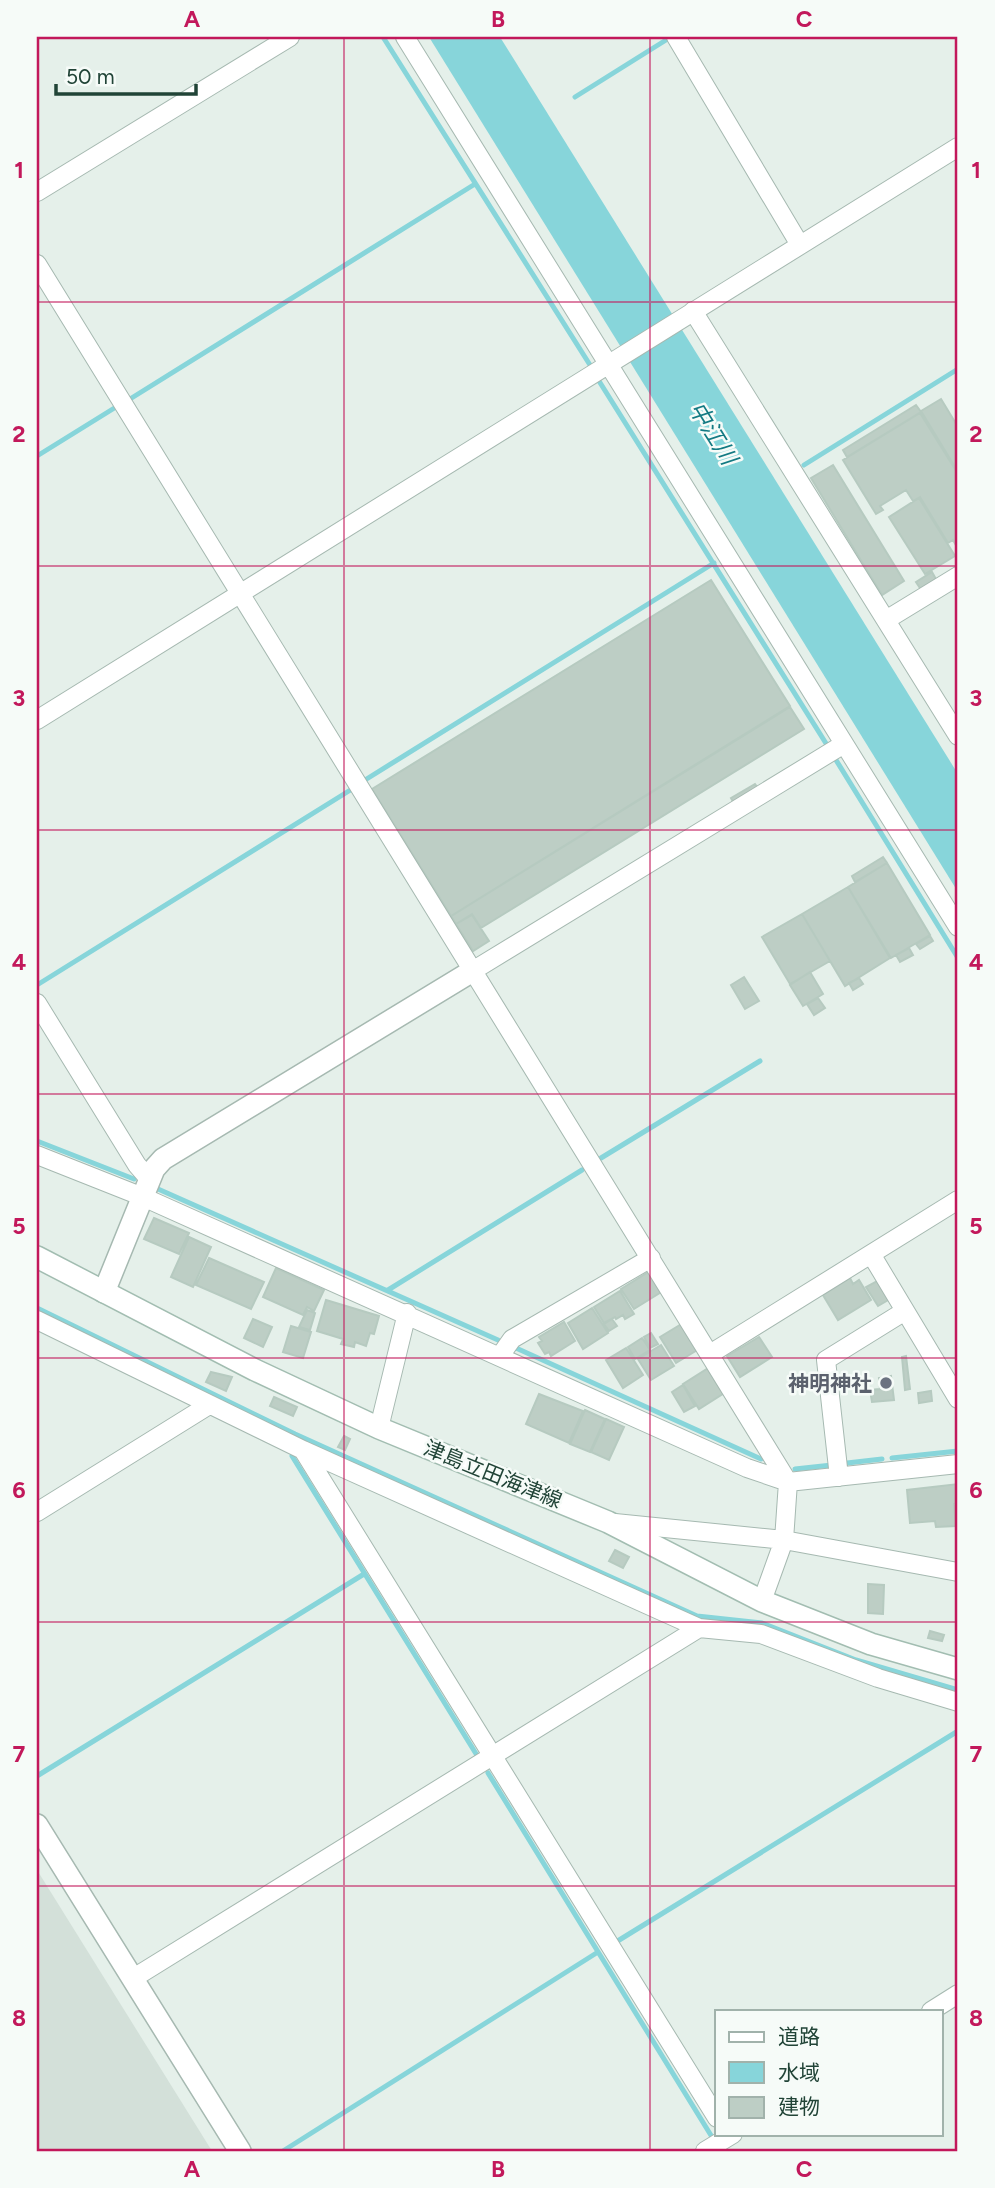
<svg xmlns="http://www.w3.org/2000/svg" width="995" height="2188" font-family="Figtree,'Noto Sans JP',sans-serif">
  <style>
    .built { fill: #d3e0d9 }
    .water { fill: #87d5da }
    .lines { fill: none; stroke-linecap: round; stroke-linejoin: round }
    .stream { stroke: #87d5da; stroke-width: 5 }
    .building { fill: #bdcec5; stroke: #b6cac0; stroke-width: 2 }
    .minor-casing { stroke: #a6b9b1; stroke-width: 20 }
    .tertiary-casing { stroke: #a6b9b1; stroke-width: 24 }
    .secondary-casing { stroke: #a2bdb1; stroke-width: 24 }
    .minor { stroke: #fff; stroke-width: 18 }
    .tertiary { stroke: #fff; stroke-width: 21 }
    .secondary { stroke: #fff; stroke-width: 21 }
    .grid { fill: none; stroke: #c2185b; stroke-width: 2; stroke-opacity: 0.55 }
    .worship-dot { fill: #6b7280; stroke: #f6fbf8; stroke-width: 2.5 }
    .labels { text-anchor: middle; dominant-baseline: central; stroke-width: 5; stroke-linejoin: round; paint-order: stroke }
    .worship-label { font-size: 21px; font-weight: bold; fill: #5b616d; stroke: #f6fbf8; text-anchor: end }
    .street-label { font-size: 21px; fill: #214437; stroke: #f6fbf8 }
    .water-label { font-size: 23px; font-style: italic; fill: #137a83; stroke: #f6fbf8 }
    .neatline { fill: none; stroke: #c2185b; stroke-width: 2.5 }
    .grid-label { font-size: 23px; text-anchor: middle; font-weight: bold; fill: #c2185b }
  </style>
  <rect width="100%" height="100%" fill="#e5f0ea"/>
  <!-- built -->
  <path class="built" d="M37 1870 212 2151H37Z"/>
  <!-- water -->
  <path class="water" d="M429 37H500L958 774V892Z"/>
  <g class="lines">
    <!-- stream -->
    <path class="stream" d="M383 37 590 365
      M575 97 666 40
      M599 381 827 745
      M130 399 475 184
      M37 456 116 407
      M804 465 958 369
      M836 760 958 958
      M365 780 714 563
      M37 985 352 789
      M37 1141 134 1179
      M601 1158 760 1061
      M158 1189 498 1340
      M388 1290 582 1170
      M37 1308 295 1434 697 1616 762 1623 856 1660 958 1690
      M516 1348 761 1459
      M292 1456 478 1757
      M892 1458 958 1451
      M847 1463 882 1459
      M795 1469 832 1465
      M488 1773 712 2137
      M37 1776 364 1574
      M616 1942 958 1731
      M283 2151 598 1952"/>
  </g>
  <!-- building -->
  <path class="building" d="M941 399 958 427V472L921 411Z
    M916 405 921 412 847 457 843 450Z
    M920 413 958 474V549L953 540 948 543 920 497 913 501 906 490 880 506 883 510 876 514 843 460Z
    M833 465 904 581 882 595 811 478Z
    M919 498 955 556 925 574 889 517Z
    M932 572 937 581 922 591 916 582Z
    M711 580 790 706 451 916 372 789Z
    M790 707 804 729 481 928 472 914 456 924 451 916Z
    M755 784 758 788 734 803 731 798Z
    M883 857 887 863 855 882 852 876Z
    M887 863 930 935 891 958 848 887Z
    M848 887 890 958 845 986 802 914Z
    M802 914 830 961 790 984 762 937Z
    M472 915 489 941 473 951 456 924Z
    M930 936 933 941 920 949 916 944Z
    M909 948 913 955 900 962 896 955Z
    M810 972 823 994 803 1006 790 985Z
    M744 977 759 1001 745 1009 731 985Z
    M859 978 863 984 853 990 849 983Z
    M818 998 825 1008 814 1015 807 1004Z
    M154 1218 189 1233 179 1254 144 1239Z
    M189 1237 211 1247 193 1287 171 1277Z
    M209 1258 264 1282 251 1309 196 1285Z
    M276 1268 324 1290 314 1311 307 1307 303 1315 263 1297Z
    M650 1271 663 1291 634 1309 621 1289Z
    M850 1278 853 1284 859 1280 871 1300 838 1320 823 1295Z
    M879 1280 890 1299 878 1306 866 1287Z
    M620 1291 634 1314 625 1319 623 1315 616 1319 615 1317 604 1323 594 1307Z
    M326 1300 379 1316 374 1334 370 1333 366 1346 355 1342 354 1347 341 1344 343 1339 317 1331Z
    M592 1308 608 1333 583 1349 568 1323Z
    M307 1310 315 1313 310 1330 299 1327Z
    M253 1319 272 1327 263 1347 244 1338Z
    M612 1319 617 1326 609 1331 604 1324Z
    M564 1322 575 1341 551 1356 549 1352 545 1354 538 1343 542 1341 539 1337Z
    M683 1323 699 1349 676 1363 660 1337Z
    M291 1326 311 1332 303 1358 283 1352Z
    M651 1333 658 1344 650 1348 644 1337Z
    M759 1337 772 1357 740 1377 727 1356Z
    M642 1338 650 1350 635 1359 628 1347Z
    M661 1345 674 1366 651 1380 638 1359Z
    M626 1348 643 1375 623 1388 606 1360Z
    M906 1356 910 1389 905 1390 902 1357Z
    M710 1367 726 1392 699 1409 683 1384Z
    M211 1372 232 1377 226 1391 206 1382Z
    M891 1376 894 1400 872 1402 870 1390 880 1389 879 1378Z
    M683 1385 695 1406 684 1412 672 1392Z
    M931 1391 932 1401 919 1403 918 1393Z
    M539 1394 583 1411 569 1443 526 1424Z
    M274 1397 297 1407 293 1416 270 1406Z
    M585 1410 605 1419 590 1452 570 1444Z
    M606 1419 624 1427 609 1460 591 1452Z
    M344 1436 350 1439 345 1450 338 1447Z
    M958 1484V1503L954 1504 956 1526 936 1527 935 1521 910 1523 907 1490Z
    M615 1550 629 1557 623 1568 609 1561Z
    M868 1584 884 1585 883 1614 868 1613Z
    M930 1631 944 1635 942 1641 928 1638Z"/>
  <g class="lines">
    <defs>
      <path id="minor" d="M405 37 958 927
        M676 37 800 245
        M37 192 290 37
        M37 264 788 1482 784 1540 762 1601
        M693 311 958 736
        M886 620 958 576
        M37 720 958 147
        M474 970 844 744
        M37 1003 137 1165 150 1180
        M37 1155 143 1197 747 1468 788 1482 958 1464
        M871 1254 958 1399
        M37 1320 303 1450 699 1628 761 1634 878 1678 958 1702
        M710 1354 958 1200
        M500 1356 512 1339 651 1258
        M379 1428 407 1313
        M303 1450 717 2118
        M839 1477 826 1360 905 1311
        M37 1512 209 1405
        M615 1523 784 1540 958 1572
        M132 1979 699 1628
        M931 2011 958 1994
        M705 2151 733 2134"/>
      <path id="tertiary" d="M104 1292 154 1169 163 1159 474 970
        M37 1825 240 2151"/>
      <path id="secondary" d="M37 1257 255 1370 379 1428 608 1522 762 1601 871 1644 958 1669"/>
    </defs>
    <!-- minor casing -->
    <use href="#minor" class="minor-casing"/>
    <!-- tertiary casing -->
    <use href="#tertiary" class="tertiary-casing"/>
    <!-- secondary casing -->
    <use href="#secondary" class="secondary-casing"/>
    <!-- minor -->
    <use href="#minor" class="minor"/>
    <!-- tertiary -->
    <use href="#tertiary" class="tertiary"/>
    <!-- secondary -->
    <use href="#secondary" class="secondary"/>
  </g>
  <!-- grid -->
  <path class="grid" d="M344 37V2151M650 37V2151M37 302H958M37 566H958M37 830H958M37 1094H958M37 1358H958M37 1622H958M37 1886H958"/>
  <!-- markers -->
  <circle class="worship-dot" cx="886" cy="1383" r="7"/>
  <g class="labels">
    <!-- worship labels -->
    <g class="worship-label">
      <text x="872" y="1383">神明神社</text>
    </g>
    <!-- street labels -->
    <g class="street-label">
      <text transform="translate(493 1474) rotate(22)">津島立田海津線</text>
    </g>
    <!-- water labels -->
    <g class="water-label">
      <text transform="translate(713 433) rotate(58)">中江川</text>
    </g>
  </g>
  <!-- border -->
  <rect width="995" height="2188" fill="none" stroke="#f6fbf8" stroke-width="77"/>
  <!-- legend -->
  <rect x="715" y="2010" width="228" height="126" fill="#f6fbf8" stroke="#a1b2ab" stroke-width="2"/>
  <rect x="729" y="2032" width="35" height="10" fill="#ffffff" stroke="#a1b2ab" stroke-width="2"/>
  <text x="778" y="2044" font-size="21" fill="#214437">道路</text>
  <rect x="729" y="2062" width="35" height="21" fill="#87d5da" stroke="#a1b2ab" stroke-width="2"/>
  <text x="778" y="2080" font-size="21" fill="#214437">水域</text>
  <rect x="729" y="2097" width="35" height="21" fill="#bdcec5" stroke="#a1b2ab" stroke-width="2"/>
  <text x="778" y="2114" font-size="21" fill="#214437">建物</text>
  <!-- scale -->
  <path d="M56 84v10h140v-10" fill="none" stroke="#214437" stroke-width="3.5"/>
  <text x="66" y="84" font-size="21" fill="#214437" stroke="#f6fbf8" stroke-width="5" paint-order="stroke">50 m</text>
  <rect x="38" y="38" width="918" height="2112" class="neatline"/>
  <g class="grid-label">
    <text x="192" y="27">A</text>
    <text x="498" y="27">B</text>
    <text x="804" y="27">C</text>
    <text x="19" y="178">1</text>
    <text x="976" y="178">1</text>
    <text x="19" y="442">2</text>
    <text x="976" y="442">2</text>
    <text x="19" y="706">3</text>
    <text x="976" y="706">3</text>
    <text x="19" y="970">4</text>
    <text x="976" y="970">4</text>
    <text x="19" y="1234">5</text>
    <text x="976" y="1234">5</text>
    <text x="19" y="1498">6</text>
    <text x="976" y="1498">6</text>
    <text x="19" y="1762">7</text>
    <text x="976" y="1762">7</text>
    <text x="19" y="2026">8</text>
    <text x="976" y="2026">8</text>
    <text x="192" y="2177">A</text>
    <text x="498" y="2177">B</text>
    <text x="804" y="2177">C</text>
  </g>
</svg>
